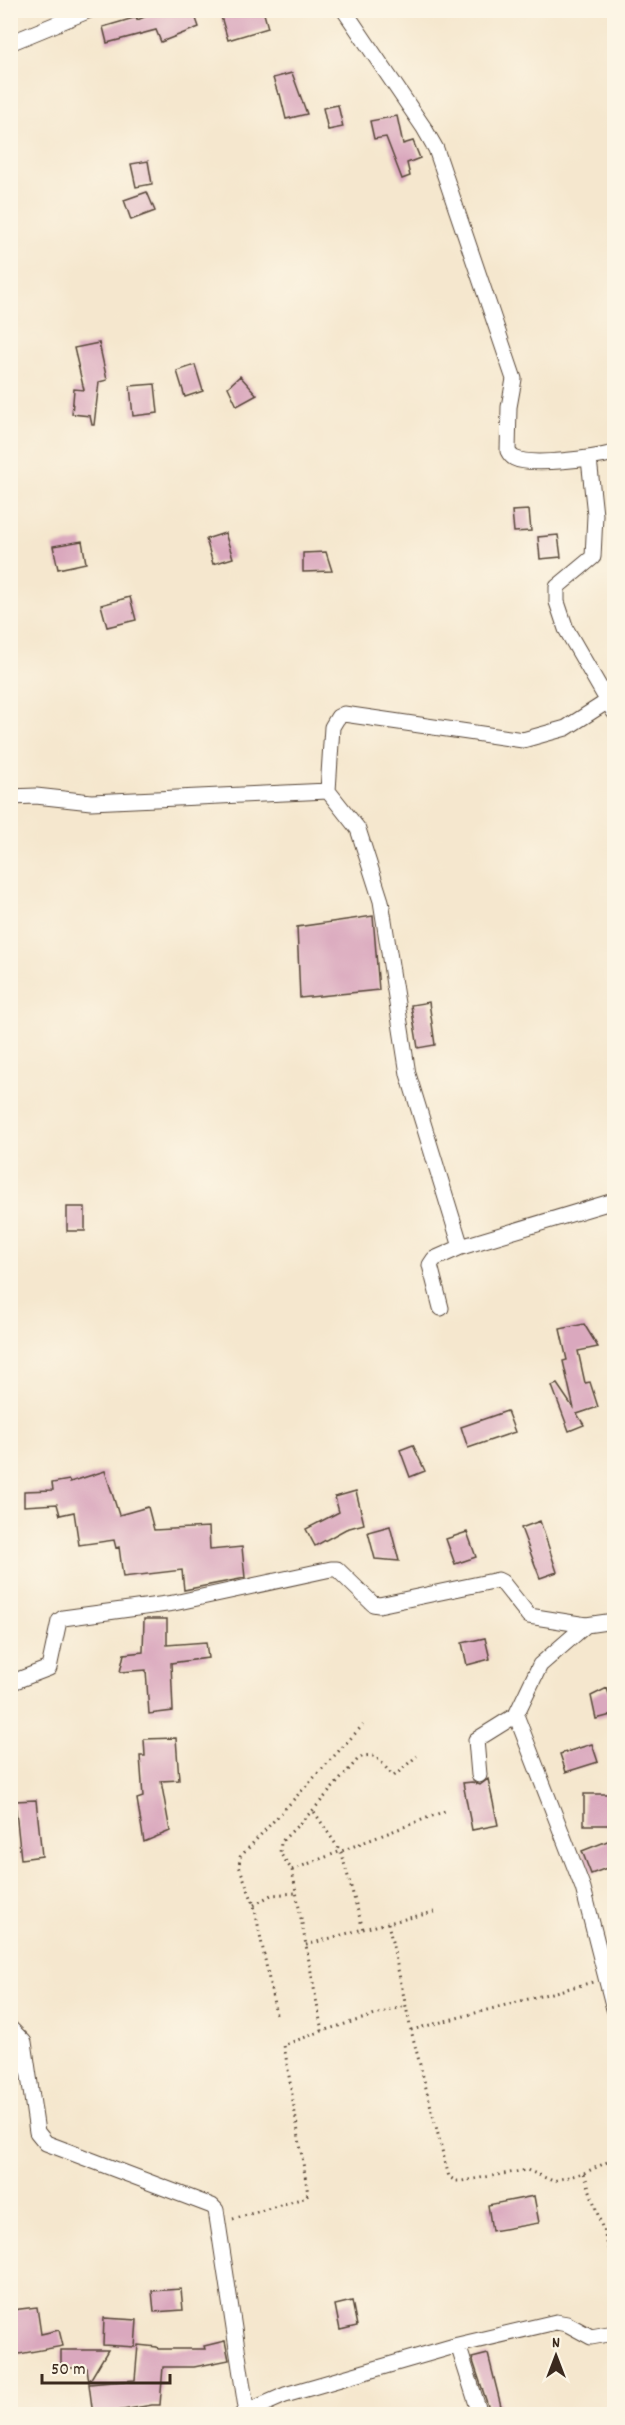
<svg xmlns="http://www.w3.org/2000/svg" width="625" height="2425" font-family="Dekko,sans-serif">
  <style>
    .building { fill: #daa8be }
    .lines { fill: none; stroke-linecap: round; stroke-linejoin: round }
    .street-casing { stroke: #574638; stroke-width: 17 }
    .path { stroke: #574638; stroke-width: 3; stroke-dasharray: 1.5 4.5; stroke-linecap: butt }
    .street { stroke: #fff; stroke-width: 15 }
  </style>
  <rect width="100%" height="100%" fill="#fcf5e5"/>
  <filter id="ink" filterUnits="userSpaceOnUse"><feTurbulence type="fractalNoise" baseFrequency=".0167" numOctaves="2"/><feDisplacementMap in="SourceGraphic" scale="12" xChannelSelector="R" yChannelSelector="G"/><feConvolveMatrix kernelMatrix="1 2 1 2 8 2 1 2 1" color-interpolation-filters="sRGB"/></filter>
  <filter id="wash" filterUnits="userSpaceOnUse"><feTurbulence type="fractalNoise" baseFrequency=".008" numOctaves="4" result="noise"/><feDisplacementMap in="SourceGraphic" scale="24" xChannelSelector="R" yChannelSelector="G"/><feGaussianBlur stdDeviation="1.35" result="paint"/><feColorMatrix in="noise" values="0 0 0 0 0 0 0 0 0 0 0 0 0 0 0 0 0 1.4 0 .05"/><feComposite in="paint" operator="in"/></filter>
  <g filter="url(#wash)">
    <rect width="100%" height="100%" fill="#f5e7ce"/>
    <g id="blocks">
      <!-- building -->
      <path class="building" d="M161 10H193L199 27 161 42 156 30 107 43 103 27 137 17V20Z
        M219 10H263L268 28 228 40Z
        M292 73 307 114 286 119 280 94H278L273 78Z
        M338 105 343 127 328 130 323 108Z
        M397 116 403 144 413 141 420 158 407 163 410 176 402 179 386 137 374 139 370 121Z
        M148 161 152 184 136 187 131 164Z
        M147 192 155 211 131 220 124 200Z
        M99 343 107 380 99 382 94 425H92L90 416 72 414 74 389 84 390 74 348Z
        M195 365 203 391 185 397 177 371Z
        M240 376 257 395 237 406 228 387Z
        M155 384 158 413 133 416 130 386Z
        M529 510 531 531 514 532 512 511Z
        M225 533 233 558 213 564 206 539Z
        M558 535 561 557 540 559 538 537Z
        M82 541 86 563 58 569 53 546Z
        M326 552 332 571 303 572V553Z
        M130 597 136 620 107 627 101 605Z
        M373 916 379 990 300 998 297 927Z
        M429 1002 435 1045 418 1048 411 1005Z
        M67 1207H85V1231H67Z
        M584 1324 598 1347 578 1351 585 1383 590 1382 598 1407 577 1414 584 1425 569 1431 552 1386 557 1384 574 1409 563 1361 567 1360 560 1329Z
        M507 1411 515 1432 468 1448 461 1427Z
        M413 1445 425 1471 410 1477 400 1450Z
        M105 1471 119 1515 148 1507 154 1530 209 1527 210 1550 242 1547 245 1578 184 1590 182 1570 123 1577 119 1547 116 1548 114 1540 79 1545 74 1512 60 1515 57 1504 24 1506V1491L53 1490 52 1483 69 1480 70 1482Z
        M356 1491 364 1524 346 1529 315 1546 306 1529 339 1512 335 1497Z
        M540 1521 557 1572 540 1578 521 1528Z
        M390 1526 399 1561 375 1559 368 1532Z
        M467 1532 476 1557 455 1564 446 1539Z
        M144 1619H167V1645L206 1642 208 1658 171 1663 173 1711 149 1714 146 1670 120 1672 124 1654 143 1652Z
        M485 1638 490 1659 467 1665 462 1643Z
        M607 1688 615 1714 596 1719 591 1696Z
        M176 1738 179 1780 161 1781 170 1831 144 1842 137 1799 143 1797 140 1756H145L144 1739Z
        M592 1744 598 1762 566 1772 560 1754Z
        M488 1779 498 1825 472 1830 463 1783 472 1782 480 1785Z
        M584 1794H609L615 1825H584Z
        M36 1800 42 1856 21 1859 15 1801Z
        M615 1838V1865L591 1874 582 1851Z
        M534 2196 539 2223 492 2231 488 2205Z
        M181 2289 183 2310 154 2312 152 2291Z
        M352 2301 357 2326 340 2330 335 2305Z
        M37 2307 41 2334 59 2330 63 2346 14 2355 10 2338V2326H14L12 2310Z
        M104 2318 137 2320 135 2347 103 2345Z
        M225 2341 229 2360 194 2367H163L160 2405H152L106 2413V2415H93L89 2384 135 2380 138 2345 157 2347 158 2349H205L204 2346Z
        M61 2350H108L89 2382 87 2368H61Z
        M488 2354 501 2406 489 2409 472 2358Z"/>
    </g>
  </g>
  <g filter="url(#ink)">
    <use href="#blocks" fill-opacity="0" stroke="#574638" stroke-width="1.5"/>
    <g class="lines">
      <defs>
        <path id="street" d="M344 10 424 128 436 149 514 379 509 407 508 451C509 453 512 457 514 458 531 467 595 458 614 453
          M10 43 90 10
          M589 459 595 515 593 557 557 587V602L566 629 614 712
          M10 797 36 796 91 802 328 791
          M461 1247 408 1074 381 901 358 829 328 791 332 727 338 717 344 714 523 740 566 728 608 701
          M441 1308 430 1265 434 1259 461 1247 614 1201
          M10 1683 49 1668 59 1621 63 1618 174 1603 331 1569H337L373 1604 379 1605 498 1580 502 1582 529 1616 586 1625 614 1621
          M516 1715 583 1888 614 2009
          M479 1775 476 1740 516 1715 540 1665 586 1625
          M10 2028 24 2042 37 2132 46 2143 212 2206 216 2210 247 2414
          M458 2345 480 2414
          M242 2414 285 2395 458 2345 556 2322 567 2324 591 2337 614 2333"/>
      </defs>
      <!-- street casing -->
      <use href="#street" class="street-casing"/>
      <!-- path -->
      <path class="path" d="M292 1870 445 1811
        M254 1905 271 1895 296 1893
        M388 1923 411 2030 449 2177 456 2181H462L527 2170 553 2181 584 2173 614 2263
        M363 1929 434 1912
        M306 1945 363 1929 341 1852 313 1810
        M276 2014 254 1905 239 1866 240 1857 363 1725
        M411 2030 593 1982
        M322 2031 292 1870 280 1853 281 1842 313 1810 359 1758C379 1749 381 1766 394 1776L417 1756
        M584 2173 614 2159
        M233 2219 304 2198 308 2194 284 2045 322 2031 405 2006"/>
      <!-- street -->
      <use href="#street" class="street"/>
    </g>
  </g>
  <!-- margin -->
  <rect width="625" height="2425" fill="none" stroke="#fcf5e5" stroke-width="36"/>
  <!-- north arrow -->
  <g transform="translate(556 2356)" stroke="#fcf5e5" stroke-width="4.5" paint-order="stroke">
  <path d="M0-4.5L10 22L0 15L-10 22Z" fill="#3b2a1e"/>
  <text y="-9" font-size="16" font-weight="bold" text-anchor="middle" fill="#3b2a1e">N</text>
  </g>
  <!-- scale -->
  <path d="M42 2374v9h128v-9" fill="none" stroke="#3b2a1e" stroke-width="3"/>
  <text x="51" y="2374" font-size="18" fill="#3b2a1e" stroke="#fcf5e5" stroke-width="4.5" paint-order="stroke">50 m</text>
</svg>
